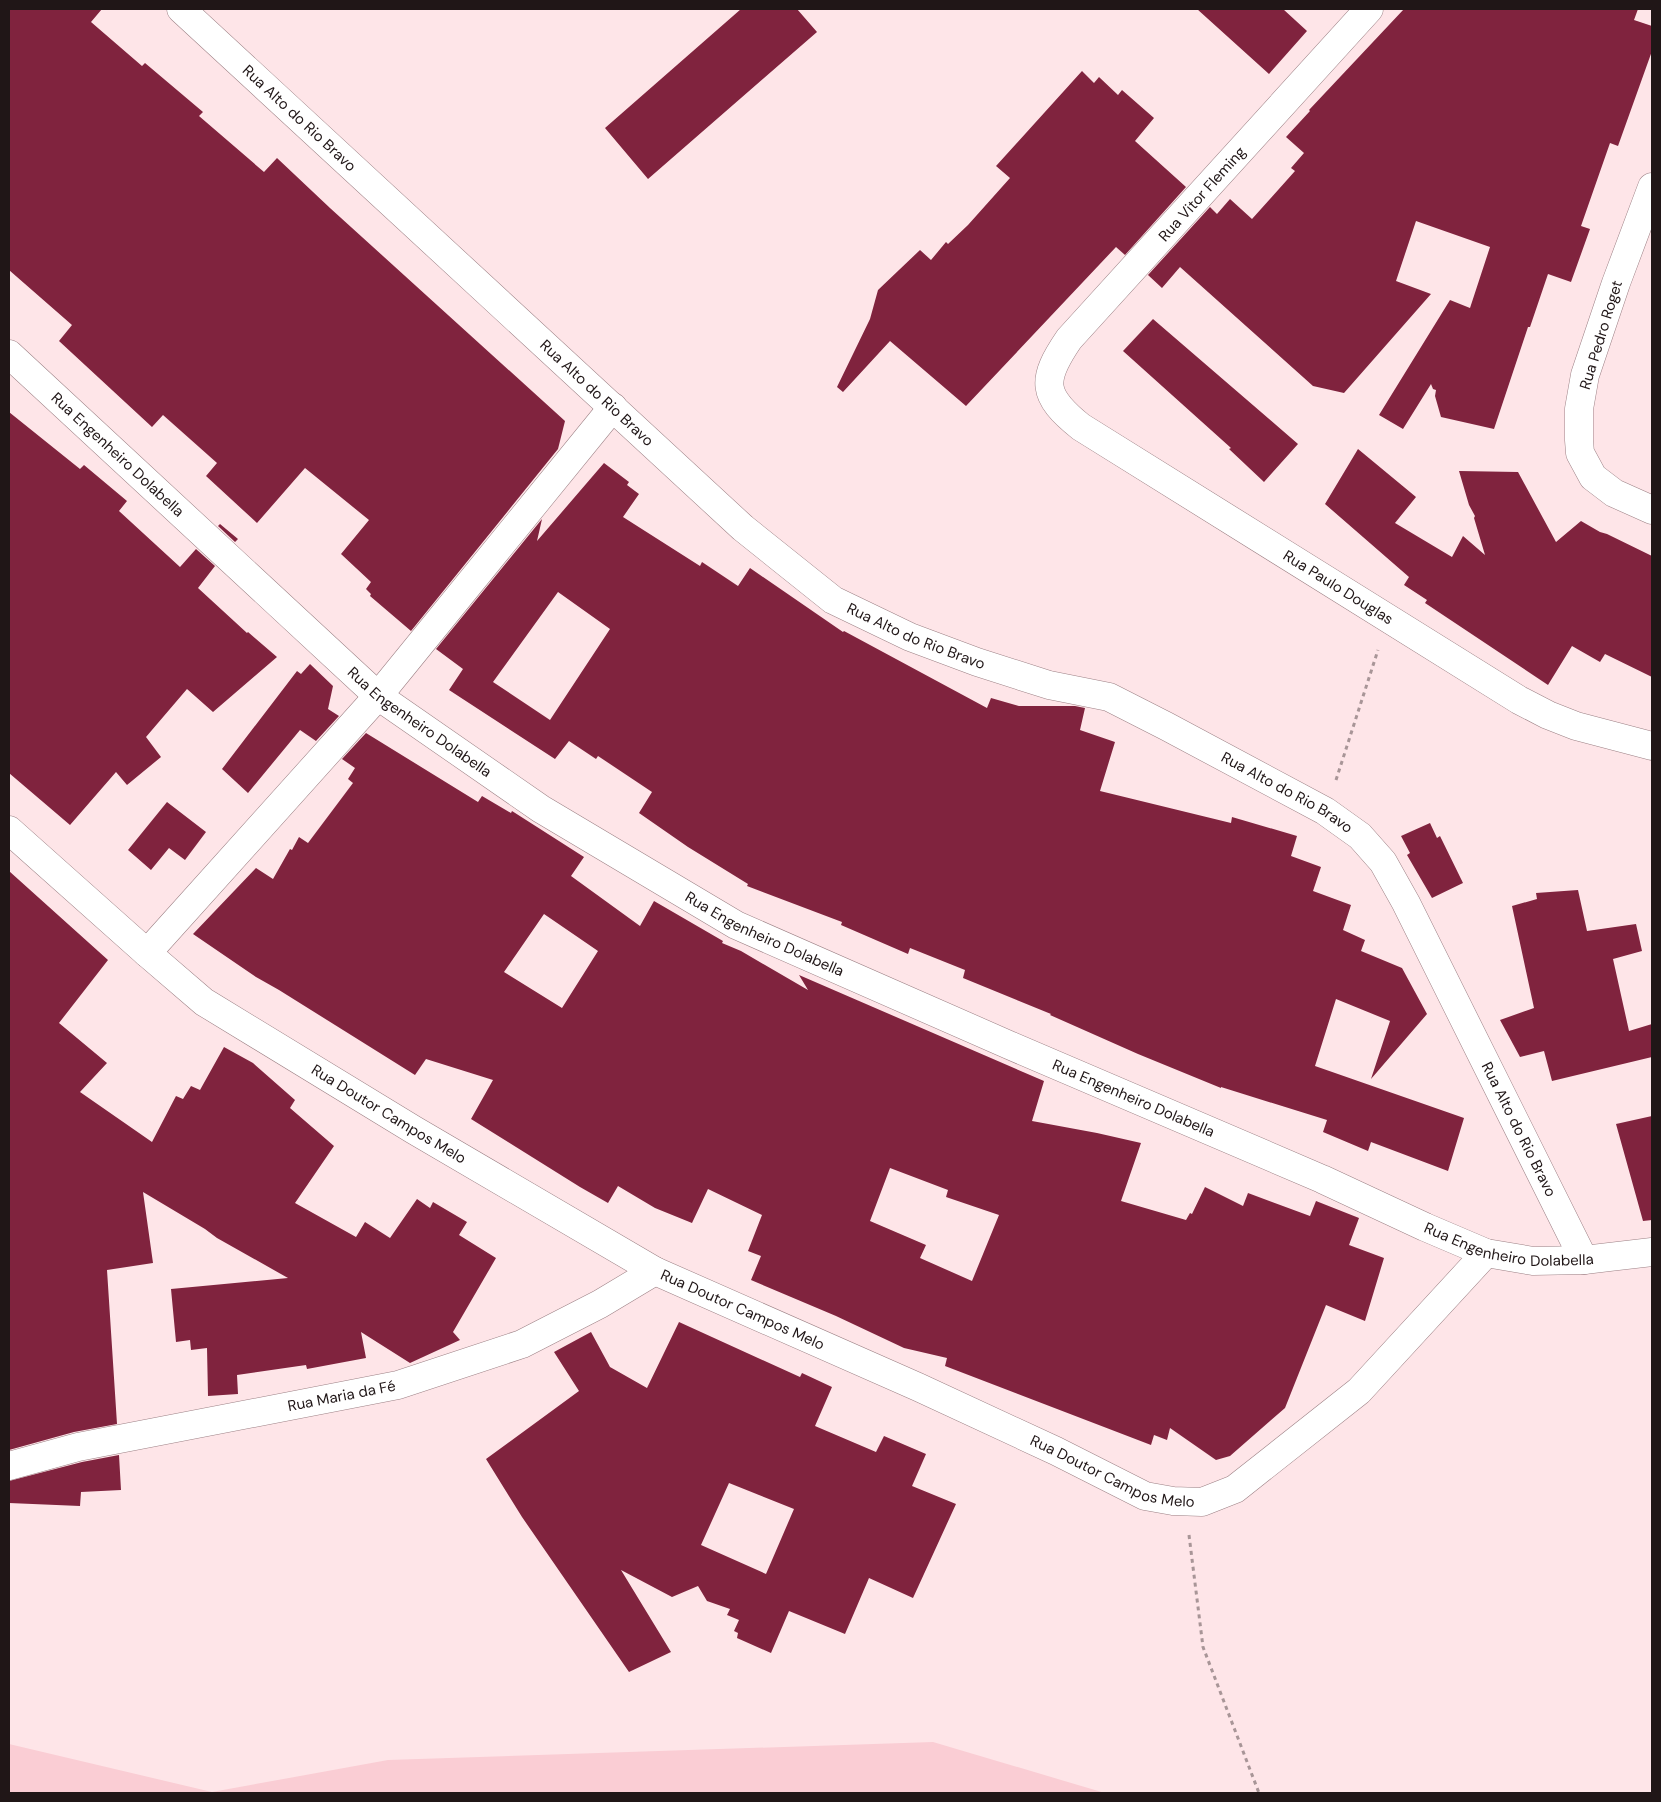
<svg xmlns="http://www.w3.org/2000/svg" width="1661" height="1802" font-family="'DM Sans',sans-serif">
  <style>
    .green { fill: #facdd4 }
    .building { fill: #80233e; fill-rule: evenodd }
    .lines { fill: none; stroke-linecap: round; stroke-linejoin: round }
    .minor-casing { stroke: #9c8085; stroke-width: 29 }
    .path { stroke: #a89597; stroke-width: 3; stroke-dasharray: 4 4; stroke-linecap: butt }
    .minor { stroke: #fff; stroke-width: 28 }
    .labels { text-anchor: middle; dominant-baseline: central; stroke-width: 5; stroke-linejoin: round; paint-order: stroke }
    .street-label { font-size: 15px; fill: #201617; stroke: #fff }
  </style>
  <rect width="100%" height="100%" fill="#fee5e8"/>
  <!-- green -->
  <path class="green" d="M933 1742 1105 1793H9V1744L212 1792 388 1760Z"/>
  <!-- building -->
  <path class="building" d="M9 9H102L91 22 142 66 145 63 203 112 199 116 264 172 277 158 330 208 565 421 558 449 411 631 370 596 371 594 366 589 371 582 341 554 369 520 305 468 257 523 206 476 217 463 163 415 152 427 59 341 72 325 9 270Z
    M741 9H797L817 32 648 179 605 128Z
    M1197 9H1283L1307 31 1269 74Z
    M1404 9H1638L1634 20 1652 26V51L1618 146 1610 143 1581 226 1590 229 1571 282 1548 274 1530 327H1528L1494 429 1441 417 1435 396 1436 390 1433 389 1431 384 1403 429 1379 415 1450 300 1470 308 1490 247 1416 221 1396 281 1431 294 1344 393 1313 386 1180 267 1162 288 1148 275 1210 207 1217 214 1230 199 1252 219 1295 171 1291 168 1304 153 1286 137 1310 111 1309 110Z
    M1082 71 1094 83 1099 77 1118 95 1122 90 1154 118 1135 141 1186 187 1125 255 1116 247 966 406 890 341 843 392 837 387 870 319 878 290 920 250 931 260 946 242 948 244 968 225 1010 178 996 166Z
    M1153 319 1298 444 1264 482 1229 449 1231 448 1123 351Z
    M9 412 80 469 84 465 127 501 119 511 180 567 196 549 215 566 198 588 247 633 248 632 277 657 213 712 187 689 146 737 161 757 127 785 116 772 70 825 9 773Z
    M1358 449 1416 497 1395 523 1452 557 1463 536 1485 555 1474 518 1475 516 1469 505 1459 471 1518 472 1556 542 1581 521 1600 532 1607 534 1652 556V677L1605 654 1600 662 1572 646 1548 685 1425 603 1427 600 1404 585 1409 577 1325 504Z
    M604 463 629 482 627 485 639 494 623 517 700 566 702 562 738 586 750 568 843 632 844 631 987 708 991 698 1019 706H1075L1085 708 1080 730 1115 742 1100 791 1231 823 1232 817 1297 836 1291 856 1321 867 1313 891 1351 905 1343 930 1365 940 1361 951 1402 968 1427 1014 1371 1079 1390 1021 1336 999 1315 1066 1464 1118 1448 1171 1371 1142 1368 1151 1323 1132 1327 1120 1221 1087V1088L1138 1054 1050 1015 1051 1014 963 978 965 970 910 948 908 954 841 925 842 922 747 886 748 884 688 847 639 813 652 792 598 756 596 759 569 741 555 759 449 690 463 669 436 649 542 519 537 541ZM558 592 610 629 550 720 493 682Z
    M220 524 238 539 235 542 218 526Z
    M310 664 333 686 328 709 339 716 316 741 300 730 248 793 222 769 297 671 301 674Z
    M366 733 478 802 482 796 511 813 512 811 584 857 571 876 640 926 654 901 723 941 722 943 741 951 808 990 799 975 1044 1081 1032 1121 1097 1133 1141 1143 1121 1201 1186 1220 1190 1213 1192 1214 1205 1187 1243 1206 1248 1193 1310 1216 1316 1201 1359 1218 1349 1245 1384 1258 1365 1321 1326 1305 1285 1408 1230 1456 1216 1460 1170 1428 1167 1440 1154 1435 1151 1445 945 1366 947 1358 904 1348 836 1316 751 1280 761 1256 748 1251 762 1215 708 1189 692 1223 655 1208 618 1186 608 1203 580 1187 471 1119 493 1080 426 1059 415 1075 279 990 256 977 193 934 256 868 273 879 290 849 292 850 299 837 308 843 353 783 348 779 355 768 342 759ZM544 914 598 951 562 1008 504 972ZM890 1168 948 1190 946 1197 999 1215 972 1281 920 1258 926 1245 870 1221Z
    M167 802 206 832 185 860 169 848 151 870 128 850Z
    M1430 823 1437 838 1440 836 1463 883 1432 898 1407 855 1410 853 1401 836Z
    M9 871 108 960 59 1023 107 1063 80 1092 152 1142 176 1096 183 1099 191 1086 200 1090 224 1047 253 1063 295 1100 290 1108 334 1146 295 1203 356 1237 365 1222 390 1238 417 1199 430 1208 433 1202 467 1222 459 1235 496 1258 453 1332 460 1340 410 1363 361 1332 366 1358 307 1369 306 1365 237 1375 238 1394 208 1396 207 1348 191 1350 190 1340 176 1342 171 1289 288 1278 217 1238 205 1229 143 1192 153 1263 107 1270 117 1424 74 1432 9 1450Z
    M1578 890 1587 931 1636 924 1642 951 1613 959 1629 1031 1652 1024V1057L1552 1081 1544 1051 1520 1057 1500 1020 1534 1008 1512 906 1537 899 1536 893Z
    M1652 1116V1220L1643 1221 1616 1124Z
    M679 1322 800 1377 802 1373 832 1387 815 1426 876 1452 884 1436 926 1454 912 1486 956 1504 913 1598 869 1578 845 1634 789 1611 771 1653 737 1638 738 1633 734 1631 739 1620 727 1615 730 1609 707 1601 698 1586 672 1597 621 1570 671 1652 629 1672 522 1517 486 1459 579 1391 554 1352 591 1332 610 1367 647 1388ZM729 1483 794 1509 766 1574 701 1545Z
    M119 1455 121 1490 81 1492 80 1506 9 1503V1481L82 1462Z"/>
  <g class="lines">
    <defs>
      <g id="minor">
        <path id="s1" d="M181 9 743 528 833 600 910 637 977 662 1049 685 1109 697 1166 726 1325 811 1360 836 1383 862 1406 903 1584 1260"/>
        <path id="s2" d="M1369 9 1069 339C1041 380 1041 395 1081 427L1519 700 1548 715 1576 726 1652 746"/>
        <path d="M1652 187 1616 283 1585 375 1579 409V440L1580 453 1593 477 1614 493 1652 510"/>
        <path id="s3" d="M9 354 378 696 541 809 736 925 1009 1045 1322 1179 1425 1227 1486 1253 1533 1261 1584 1260 1652 1252"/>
        <path id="s4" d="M9 830 147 953 204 1002 414 1130 655 1271 918 1387 1056 1451 1145 1496 1173 1501 1202 1502 1235 1489 1359 1391 1486 1253"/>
        <path d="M147 953 378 696 613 407"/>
        <path id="s5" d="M9 1466 78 1447 398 1385 522 1344 600 1304 655 1271"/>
      </g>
    </defs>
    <!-- minor casing -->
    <use href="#minor" class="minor-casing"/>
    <!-- path -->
    <path class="path" d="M1336 780 1378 650
      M1189 1535 1203 1647 1259 1793"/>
    <!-- minor -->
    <use href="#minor" class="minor"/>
  </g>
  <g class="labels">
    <!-- street labels -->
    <g class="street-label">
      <text stroke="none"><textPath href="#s1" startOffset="161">Rua Alto do Rio Bravo</textPath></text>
      <text transform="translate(1202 194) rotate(-48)">Rua Vitor Fleming</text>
      <text transform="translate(1601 335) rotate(-73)">Rua Pedro Roget</text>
      <text stroke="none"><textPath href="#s1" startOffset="566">Rua Alto do Rio Bravo</textPath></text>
      <text stroke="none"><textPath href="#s3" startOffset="148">Rua Engenheiro Dolabella</textPath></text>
      <text stroke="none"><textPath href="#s2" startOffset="854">Rua Paulo Douglas</textPath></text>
      <text stroke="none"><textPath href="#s1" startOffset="971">Rua Alto do Rio Bravo</textPath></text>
      <text stroke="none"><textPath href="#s3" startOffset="552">Rua Engenheiro Dolabella</textPath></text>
      <text stroke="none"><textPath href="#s1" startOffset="1376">Rua Alto do Rio Bravo</textPath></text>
      <text stroke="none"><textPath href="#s3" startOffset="958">Rua Engenheiro Dolabella</textPath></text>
      <text stroke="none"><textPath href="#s3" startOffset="1362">Rua Engenheiro Dolabella</textPath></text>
      <text stroke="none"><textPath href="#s4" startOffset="476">Rua Doutor Campos Melo</textPath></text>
      <text stroke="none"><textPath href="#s1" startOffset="1796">Rua Alto do Rio Bravo</textPath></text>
      <text stroke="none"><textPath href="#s3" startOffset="1768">Rua Engenheiro Dolabella</textPath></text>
      <text stroke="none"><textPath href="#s4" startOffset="881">Rua Doutor Campos Melo</textPath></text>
      <text stroke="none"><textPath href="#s5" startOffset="340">Rua Maria da Fé</textPath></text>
      <text stroke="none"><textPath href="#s4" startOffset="1286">Rua Doutor Campos Melo</textPath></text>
    </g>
  </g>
  <!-- border -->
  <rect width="1661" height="1802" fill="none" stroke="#201617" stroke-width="20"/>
</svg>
